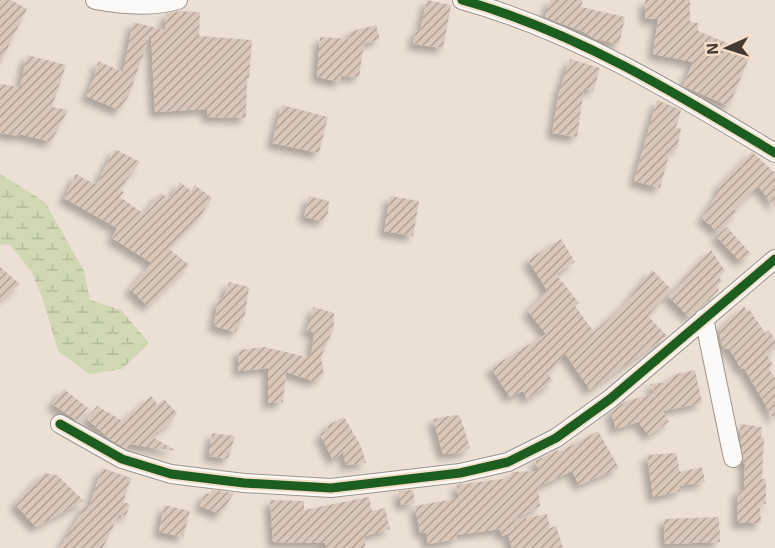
<svg xmlns="http://www.w3.org/2000/svg" width="775" height="548" font-family="'Exo 2',sans-serif">
  <style>
    .wetland { fill: url(#wetland-marsh) }
    .building { fill: url(#building-hatch); filter: url(#shadow) }
    .lines { fill: none; stroke-linecap: round; stroke-linejoin: round }
    .street-casing { stroke: #9e948b; stroke-width: 20 }
    .street { stroke: #fcfaf9; stroke-width: 18 }
    .cycleway-casing { stroke: #f6dec9; stroke-width: 13 }
    .cycleway { stroke: #1b5e20; stroke-width: 9 }
  </style>
  <defs>
    <pattern id="wetland-marsh" width="20" height="14" patternUnits="userSpaceOnUse" patternTransform="scale(1.5)"><rect width="20" height="14" fill="#cfd8b3"/><path d="M1 5h8M5 5V1M11 12h8M15 12V8" fill="none" stroke="#b3ba9a"/></pattern>
    <pattern id="building-hatch" width="6" height="6" patternUnits="userSpaceOnUse" patternTransform="scale(1.5)"><rect width="6" height="6" fill="#d9c8b9"/><path d="M-1 1l2-2M0 6l6-6M5 7l2-2" fill="none" stroke="#b2a397"/></pattern>
    <filter id="shadow"><feDropShadow dx="-5.5" dy="5.5" stdDeviation="3" flood-color="#0004"/></filter>
  </defs>
  <rect width="100%" height="100%" fill="#ecdfd4"/>
  <!-- wetland -->
  <path class="wetland" d="M0 174 45 202 84 271 90 300 121 310 149 343 122 369 89 374 58 351 43 299 31 271 10 245 0 244Z"/>
  <!-- building -->
  <path class="building" d="M0 0H11L27 9 0 63Z
    M427 0 451 5 443 48 413 44 416 30 420 31Z
    M550 0H583L581 7 625 17 619 44 595 39 584 32 545 17Z
    M645 0H690V22L698 23V31L751 53 729 106 683 86 693 62 653 54 658 19H645Z
    M180 11 200 12 199 36 252 40 249 78H247L246 118 207 117V109L155 112 151 32 129 95 119 110 86 96 94 79 98 61 123 72 133 22 165 30 166 14Z
    M376 25 380 39 364 44 359 77 341 76 340 82 317 77 320 37 351 39 349 32Z
    M27 55 66 65 52 107 68 110 51 142 19 134V136L0 133V84L20 87Z
    M570 59 600 68 593 91 584 88 577 137 552 133 559 92Z
    M657 100 681 110 676 127 681 129 677 149 671 148 660 188 634 181Z
    M282 105 328 117 319 153 272 143Z
    M115 149 140 162 119 190 124 192 120 197 144 214 160 193 170 199 180 182 191 191 195 185 212 198 201 215 168 248 189 265 148 306 130 289 152 263 112 238 117 228 64 198 76 174 96 185Z
    M752 152 775 173V207L758 186 734 209 737 212 717 231 702 218 720 191 718 188Z
    M309 196 329 201 328 213 323 221 304 217Z
    M390 196 419 201 413 236 384 231Z
    M727 227 751 254 740 261 716 236Z
    M561 239 575 262 556 274 579 303 575 306 594 332 624 305 652 270 671 289 648 316 667 336 590 390 565 353 548 374 553 381 527 399 523 391 510 397 491 368 546 334 528 311 547 290 528 260Z
    M711 250 725 271 717 276 722 281 716 287 719 290 689 317 668 296Z
    M0 267 20 284 0 301Z
    M229 282 249 287 245 314 236 332 214 326 218 300H223Z
    M744 306 747 311 749 309 765 333 769 330 775 340V349L767 355 773 365 769 369 775 378V421L744 368 741 369 729 348 724 349 721 343 720 329Z
    M313 307 334 313V327L321 357 324 374 314 381 286 372 283 402 268 403V368L238 371 239 350 264 347 311 358 314 332 306 330 311 321Z
    M695 370 702 403 663 411 669 422 649 435 638 422 616 429 611 412 624 402 655 393 650 384 668 382 673 375Z
    M64 389 88 408 78 421 52 404Z
    M151 396 158 405 164 399 177 413 170 423 151 436 176 451 129 444 126 449 111 440 87 419 97 406 123 421Z
    M455 415 460 416 470 448 459 453 443 454 433 419Z
    M344 417 361 446 366 463 346 465 343 452 333 460 320 434 329 429 327 426Z
    M740 424 762 427 761 438H764L762 479H766V504H760L761 523H737L738 490H744L745 464H742Z
    M598 431 619 468 579 485 572 471 544 484 538 488 540 506 511 521 547 514 550 528 556 526 563 548H512L508 534 502 536 500 529 456 535 457 539 428 544 426 532 420 533 415 506 459 498 456 485 510 478 512 472 539 471 535 461 558 450 559 452Z
    M212 433 235 436 228 459 209 456Z
    M676 453 680 472 702 467 705 482 679 486 681 491 653 497 647 455Z
    M102 468 131 478 123 502 130 504 126 516 119 514 103 548H60L86 504 89 507Z
    M44 473 57 475 84 501 36 527 15 504Z
    M212 490 234 493 220 514 200 506 205 493 211 494Z
    M413 490 415 503 401 505 399 491Z
    M369 497 372 511 385 508 390 529 365 536V548H327L325 543 273 542 270 500 304 501V510Z
    M164 505 190 511 183 537 159 532Z
    M719 517 720 542 665 544 664 519Z"/>
  <g class="lines">
    <defs>
      <path id="street" d="M95 0C122 5 151 8 178 0
        M462 0C574 31 676 93 775 153
        M704 318 733 458
        M60 424 122 459 171 474 244 483 331 488 460 473 508 462 556 438 610 399 775 259"/>
    </defs>
    <!-- street casing -->
    <use href="#street" class="street-casing"/>
    <!-- street -->
    <use href="#street" class="street"/>
    <defs>
      <path id="cycleway" d="M462 0C574 31 676 93 775 153
        M60 424 122 459 171 474 244 483 331 488 460 473 508 462 556 438 610 399 775 259"/>
    </defs>
    <!-- cycleway casing -->
    <use href="#cycleway" class="cycleway-casing"/>
    <!-- cycleway -->
    <use href="#cycleway" class="cycleway"/>
  </g>
  <!-- north arrow -->
  <g transform="translate(727 48) rotate(267)" stroke="#f6dec9" stroke-width="4.5" paint-order="stroke">
  <path d="M0-4.5L10 22L0 15L-10 22Z" fill="#433a31"/>
  <text y="-9" font-size="16" font-weight="bold" text-anchor="middle" fill="#433a31">N</text>
  </g>
</svg>
